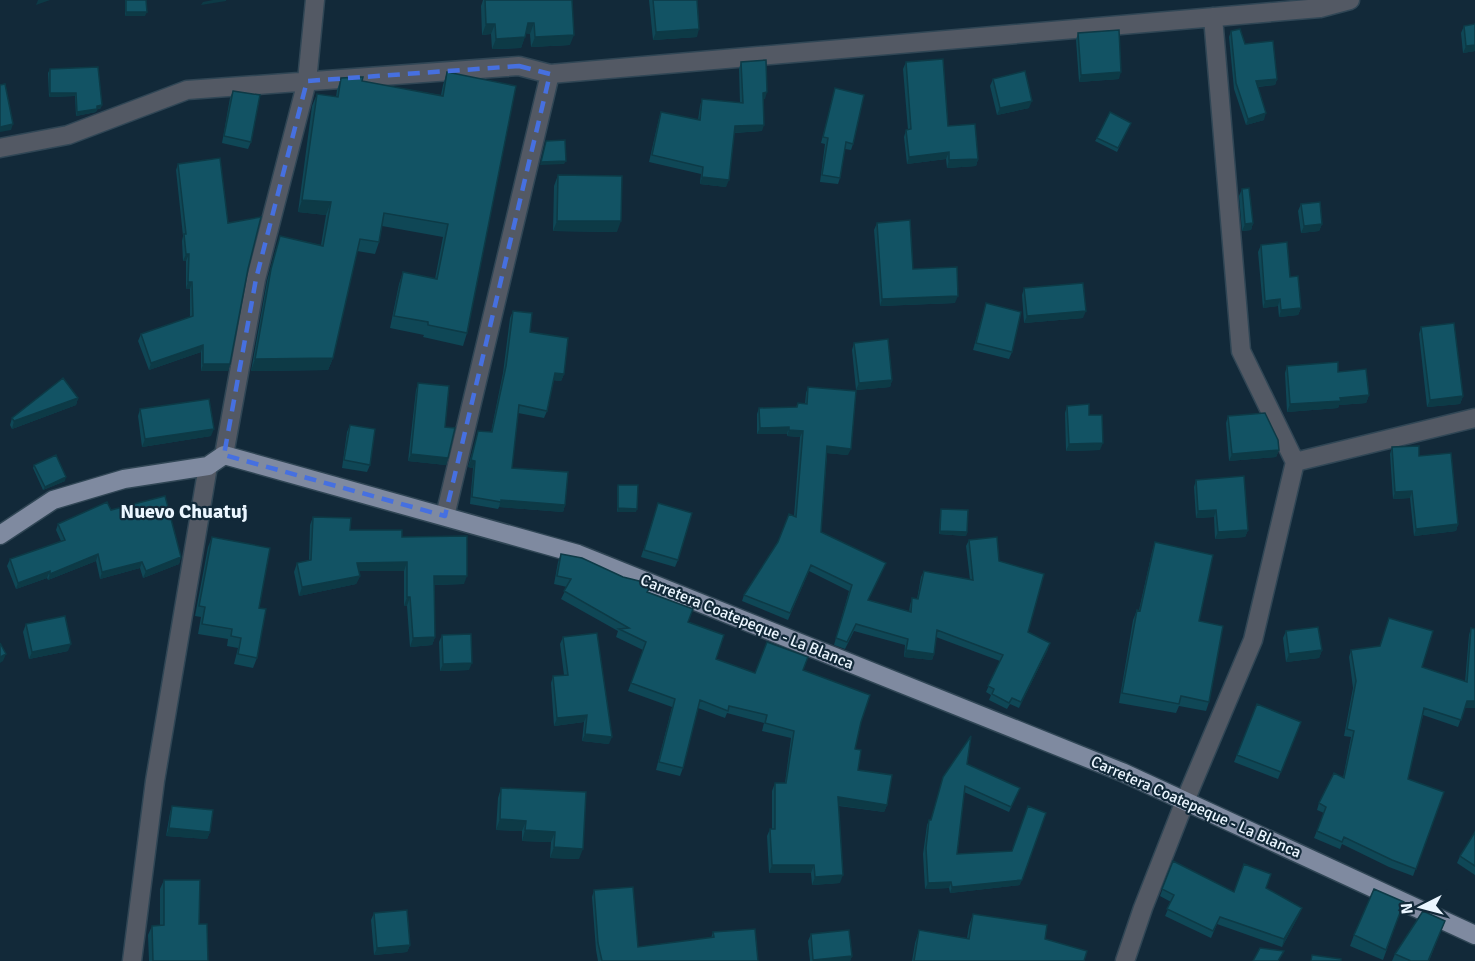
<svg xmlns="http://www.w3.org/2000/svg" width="1475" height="961" font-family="Signika,sans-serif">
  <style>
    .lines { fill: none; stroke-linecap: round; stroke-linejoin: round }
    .minor-casing { stroke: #304655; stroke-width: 21 }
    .major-casing { stroke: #304655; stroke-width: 21 }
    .minor { stroke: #535964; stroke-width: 18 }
    .major { stroke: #7f8aa0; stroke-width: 18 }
    .wall { fill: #0f4756 }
    .shaded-wall { fill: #0d3a46 }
    .building { fill: #125364; stroke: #0d3a46; stroke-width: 1.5 }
    .marked { fill: none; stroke: #4670e0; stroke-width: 4.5; stroke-dasharray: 12 8; stroke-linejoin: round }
    .labels { text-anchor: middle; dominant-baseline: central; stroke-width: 4.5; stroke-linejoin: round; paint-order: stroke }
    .street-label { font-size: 16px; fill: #ebf6ff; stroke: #122939 }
    .quarter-label { font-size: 20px; font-weight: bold; fill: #ebf6ff; stroke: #122939 }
  </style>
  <rect width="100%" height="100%" fill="#122939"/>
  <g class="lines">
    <defs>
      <path id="minor" d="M0 148 68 135 187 90 519 66 550 74 1320 8 1350 0
        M224 455 256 279 307 81 315 0
        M1295 462 1475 418
        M445 516 550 74
        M132 961 155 781 208 466
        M1125 961 1143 908 1185 801 1253 640 1295 462 1241 351 1213 17"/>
      <path id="major" d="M0 535 53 500 124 479 208 466 224 455 578 554 1122 772 1475 935"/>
    </defs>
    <!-- minor casing -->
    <use href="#minor" class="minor-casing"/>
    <!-- major casing -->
    <use href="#major" class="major-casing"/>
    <!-- minor -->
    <use href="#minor" class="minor"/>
    <!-- major -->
    <use href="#major" class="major"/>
  </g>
  <!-- wall -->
  <path class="wall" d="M125 0H146L145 16H125Z
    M483 0H572L570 45 531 47 530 34 526 33 521 48 492 49 491 34 482 35 481 6Z
    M649 0H697V37L653 40Z
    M1475 24V51L1463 53 1461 33 1464 26Z
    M1231 31 1245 44 1277 79 1275 85 1258 87 1264 120 1246 125 1234 89 1229 37Z
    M1078 33 1119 79 1079 82 1076 40Z
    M741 62 765 99H763L762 131 734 133 726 187 700 184 701 174 649 162 659 118 661 112 698 120 700 106 702 99 740 103 739 69Z
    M906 62 948 126 978 159 976 166 947 168 946 159 907 164 904 137 906 130H908L903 69Z
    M50 69 102 105 100 109H97L96 112 76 116 75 96 49 97 48 73Z
    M447 72 467 333 463 346 423 337 424 335 390 328 399 284 403 272 435 279 443 237 382 226 379 242 375 254 357 251 333 358 328 370 251 371 267 281 276 248 280 236 321 245 326 215 298 212 312 106 317 94 336 97 337 90 341 78 441 95 443 85Z
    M993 79 1029 108 997 115 990 86Z
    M835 88 853 144 851 150 845 149 840 178 838 184 820 182 825 144 821 143Z
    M233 91 251 142 248 149 222 143 230 98Z
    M1131 123 1117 152 1095 141 1097 138Z
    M178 164 228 223 248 269 230 364 228 371H201V352L149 370 138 341 141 334 190 317V289H186V261H183L182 241 183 236 176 170Z
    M558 175 617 232 553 231 554 186Z
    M1242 189 1253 223 1251 230 1242 231 1239 196Z
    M1301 204 1322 224 1319 231 1301 233 1298 211Z
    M877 223 913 269 955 303 880 306 874 230Z
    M1261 245 1290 277 1301 308 1298 315 1279 317 1278 306 1263 308 1258 252Z
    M1024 288 1083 318 1024 323 1022 295Z
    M986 303 1012 352 1009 359 973 350Z
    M513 311 564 374 561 381 553 380 547 411 544 418 518 413 512 468 565 505 563 512 499 507 498 509 470 504 473 468 468 467 478 431 491 432 503 373 510 318Z
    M1421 327 1463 396 1460 404 1427 407 1419 334Z
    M854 343 892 380 890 387 856 390 852 350Z
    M1287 366 1338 372 1369 395 1366 403 1339 405 1338 408 1287 412 1285 373Z
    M418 383 445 427 448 458 446 465 408 461 416 390Z
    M808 387 848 455 827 453 821 532 883 569 868 600 909 612 910 605 912 598 917 599 921 577 924 571 970 580 966 546 969 540 999 561 1028 632 1048 649 1019 708 1010 704 1007 709 989 700 991 695 986 692 1000 661 936 637 934 654 932 660 904 657 905 645 854 631 845 649 834 645 849 591 809 571 788 620 742 601 744 595 794 516 800 437 787 436V434H757V414L759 408 796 407 798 403 805 404 806 393Z
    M78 398 76 405 12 429 10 425 12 418Z
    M1067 406 1089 415 1100 450 1066 451 1065 413Z
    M140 409 211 436 142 447 138 416Z
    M1228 416 1279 450 1276 457 1229 461 1226 423Z
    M350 425 370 465 367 472 342 468 347 432Z
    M1392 447 1458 524 1456 531 1414 536 1410 498 1393 499 1390 454Z
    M34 465 65 481 43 490 33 468Z
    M1196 480 1248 530 1245 537 1215 539 1214 517 1196 518 1194 487Z
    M618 485 636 512H617V488Z
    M941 509 967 532 966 536 939 534 940 512Z
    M111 510 181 557 179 564 143 578 140 568 100 579 96 561 48 580 47 578 16 589 7 566 10 559 61 541 56 530 58 524Z
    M656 510 678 560 675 567 641 557Z
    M313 517 350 530 402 537 464 584 434 585 435 637 432 645 410 647 407 606H404V571H359L360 576 356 584 299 596 294 572 297 563 309 561 310 525Z
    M212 537 259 608 257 658 253 668 234 664 238 648 227 646 228 639 198 634 201 617 195 616 208 547Z
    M1155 542 1199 621 1209 702 1206 711 1179 706 1176 713 1119 703 1133 620 1137 610H1139L1152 552Z
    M561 554 650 587 648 592 688 622 716 659 755 673 803 670 861 722 855 749 858 770 887 805 884 812 839 806 840 883 812 885 811 873H769L767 836 770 829H772V791L775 783H785L791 738 762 731 764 723 727 713 725 718 698 708 683 768 680 776 656 770 672 707 628 691 643 650 616 637 618 631 561 599 567 587 554 584 558 562Z
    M26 624 68 651 29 659 23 632Z
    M1471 628 1475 629V708H1465L1458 727 1423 715 1408 779 1444 792 1413 876 1389 867 1342 844 1340 849 1314 838 1324 813 1317 810 1319 803 1343 778 1351 737 1344 736 1353 688 1349 657 1351 650 1422 667 1465 682 1469 635Z
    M1286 631 1322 650 1319 658 1286 662 1283 638Z
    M442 635 469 670 440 671 439 642Z
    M563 637 609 744 582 741 584 722 554 726 551 683 553 676 564 675 560 644Z
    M1257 704 1301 722 1278 779 1234 762Z
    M967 764 1020 788 1009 812 964 792 957 854 1020 885 950 893 949 888 925 889 923 854 927 825 929 820H930Z
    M501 788 586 792 579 859 550 858 551 842 522 841V831L496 830 498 798Z
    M172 806 210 832 207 839 166 836 170 813Z
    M1475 832V875L1457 863 1460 856Z
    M1173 861 1234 892 1266 888 1302 908 1299 915 1282 947 1217 924 1211 938 1165 916 1171 902 1160 896Z
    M164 880 199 924 208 961H149L148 935 152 926 160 925V889Z
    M594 890 638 947 711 938 713 932 758 961H598L596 950 592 897Z
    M1404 902 1383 960 1350 946 1354 935Z
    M374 913 410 945 407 952 374 955 371 920Z
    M973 914 1045 939 1084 961H912L915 943 919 930 967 938 969 926Z
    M1445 921 1429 961H1392L1395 954Z
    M811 934 852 956 850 961H810L808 941Z"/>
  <!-- shaded-wall -->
  <path class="shaded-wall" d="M38 0H50L36 5Z
    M213 0H226V1L201 5 203 2Z
    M126 12H147L145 16H125Z
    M528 23H534L530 34 524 33Z
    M486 24H495L491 34 482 35Z
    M699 29 697 37 653 40 656 32Z
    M574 35 570 45 531 47 535 37Z
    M525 37 521 48 492 49 496 39Z
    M1475 45V51L1463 53 1466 46Z
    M1121 72 1119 79 1079 82 1081 75Z
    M1277 79 1275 85 1254 87 1256 81Z
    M767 92 765 99H760L763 93Z
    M50 93H76L75 96 49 97Z
    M1032 101 1029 108 997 115 1000 108Z
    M102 105 100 109H97L96 112 76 116 77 112 97 106Z
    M1266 113 1264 120 1246 125 1248 119Z
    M13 124 11 130 0 132V127Z
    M764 125 762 131 732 133 735 126Z
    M949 152 946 159 907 164 909 157Z
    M978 159 976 166 947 168 949 160Z
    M566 161 564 164 540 165 541 162Z
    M702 177 729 180 726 187 700 184Z
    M302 200 331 202 326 215 298 212Z
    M557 221H621L617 232 553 231Z
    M1253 223 1251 230 1242 231 1245 224Z
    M1322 224 1319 231 1301 233 1304 226Z
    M186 254H189L186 261H183Z
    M188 282H192L190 289H186Z
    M958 296 955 303 880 306 882 299Z
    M1280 299 1278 306 1263 308 1265 301Z
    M1301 308 1298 315 1279 317 1281 310Z
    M1086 311 1083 318 1024 323 1027 316Z
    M203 345 201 352 149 370 151 363Z
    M333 358 328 370 251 371 255 359Z
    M203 364H230L228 371H201Z
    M555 373 564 374 561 381 552 380Z
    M892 380 890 387 856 390 859 383Z
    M1369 395 1366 403 1339 405 1338 408 1287 412 1290 404Z
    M1463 396 1460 404 1427 407 1430 400Z
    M78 398 76 405 12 429 14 421Z
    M789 427 787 434H757L760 428Z
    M214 429 211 436 142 447 145 439Z
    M789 430 803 431 800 437 787 436Z
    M1103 443 1100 450 1066 451 1069 444Z
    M827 446 851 449 848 455 825 453Z
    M1279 450 1276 457 1229 461 1232 454Z
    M411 454 448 458 446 465 408 461Z
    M471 460 475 461 473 468 468 467Z
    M66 477 65 481 43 490 45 487Z
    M1412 491 1410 498 1393 499 1395 492Z
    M501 500 565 505 563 512 499 507Z
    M618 508 637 509 636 512H617Z
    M1216 510 1214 517 1196 518 1198 511Z
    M1458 524 1456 531 1414 536 1416 529Z
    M1248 530 1245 537 1215 539 1218 532Z
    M940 531 967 532 966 536 939 534Z
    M98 554 96 561 48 580 50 574Z
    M181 557 179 564 143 578 146 571Z
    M142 562 140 568 100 579 102 572Z
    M407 562 404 571H354L357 563Z
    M50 571 47 578 16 589 18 583Z
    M360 576 356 584 299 596 302 587Z
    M434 576H467L464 584 431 585Z
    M407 597H410L407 606H404Z
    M435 637 432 645 410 647 413 638Z
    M1050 643 1048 649 1019 708 1021 702Z
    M71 644 68 651 29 659 32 652Z
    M906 650 934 654 932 660 904 657Z
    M1322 650 1319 658 1286 662 1289 654Z
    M6 654 3 661 0 663V657Z
    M472 663 469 670 440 671 443 664Z
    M1467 701H1475V708H1465Z
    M587 715 584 722 554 726 557 718Z
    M585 734 612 737 609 744 582 741Z
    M838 797 887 805 884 812 835 805Z
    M500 819 526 821 522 831 496 830Z
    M169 828 210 832 207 839 166 836Z
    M525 830 555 832 551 842 522 841Z
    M554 847 583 849 579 859 550 858Z
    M772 865H814L811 873H769Z
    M843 875 840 883 812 885 815 877Z
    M1022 880 1020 885 950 893 952 887Z
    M951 882 949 888 925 889 928 883Z
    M1302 908 1299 915 1282 947 1284 939Z
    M410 945 407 952 374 955 377 948Z
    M852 956 850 961H813V960Z"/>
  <!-- building -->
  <path class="building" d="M126 0H146L147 12H126Z
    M485 0H572L574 35 535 37 534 23H528L525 37 496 39 495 24H486Z
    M653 0H697L699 29 656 32Z
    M1475 24V45L1466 46 1464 26Z
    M1240 29 1245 44 1273 41 1277 79 1256 81 1266 113 1248 119 1236 83 1231 31Z
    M1119 30 1121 72 1081 75 1078 33Z
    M943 59 948 126 975 124 978 159 949 160V152L909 157 906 130 911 129 906 62Z
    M766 60 767 92 763 93 764 125 735 126 729 180 702 177 703 167 652 155 661 112 700 120 702 99 743 103 741 62Z
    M98 67 102 105 97 106V109L77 112 76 93H50V69Z
    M1025 71 1032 101 1000 108 993 79Z
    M447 72 516 86 467 333 428 325V322L394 316 403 272 437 279 448 224 384 213 379 242 360 239 333 358 255 359 271 269 280 236 323 246 331 202 302 200 317 94 338 97 341 78 360 77H363L362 81 443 96Z
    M5 84 13 124 0 127V85Z
    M835 88 864 95 853 144 846 142 840 178 822 175 828 138 823 137Z
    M233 91 260 95 251 142 224 136Z
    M1110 112 1131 123 1118 148 1097 138Z
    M565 140 566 161 541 162 546 141Z
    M220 158 228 223 261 217 248 269 230 364H203V345L151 363 141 334 193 316 192 282H188L189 254H186L184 234H186L178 164Z
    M558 175 622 176 621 221H557Z
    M1249 188 1253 223 1245 224 1242 189Z
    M1320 202 1322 224 1304 226 1301 204Z
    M910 220 913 269 957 267 958 296 882 299 877 223Z
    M1287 242 1290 277 1298 276 1301 308 1281 310 1280 299 1265 301 1261 245Z
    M1083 283 1086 311 1027 316 1024 288Z
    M986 303 1021 312 1012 352 976 343Z
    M513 311 532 313 530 332 568 338 564 374 555 373 547 411 519 405 512 468 568 472 565 505 501 500V502L472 497 475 461 471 460 478 431 492 432 506 366Z
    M1454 323 1463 396 1430 400 1421 327Z
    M888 339 892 380 859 383 854 343Z
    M1338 362V372L1366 369 1369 395 1340 398 1341 401 1290 404 1287 366Z
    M63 378 78 398 14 421 12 418Z
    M418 383 449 386 445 427 455 428 448 458 411 454Z
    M808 387 856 391 851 449 827 446 821 532 886 563 868 600 911 612 912 598 918 599 924 571 973 580 969 540 997 537 999 561 1044 574 1028 632 1050 643 1021 702 1012 698 1009 703 992 694 994 689 988 686 1003 655 937 630 934 654 906 650 908 639 856 624 847 642 836 638 852 585 811 565 790 613 744 595 778 542 789 514 796 517 803 431 789 430V427L760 428 759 408 797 407 798 403 807 404Z
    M209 399 214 429 145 439 140 409Z
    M1089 404V415H1102L1103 443 1069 444 1067 406Z
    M1265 413 1278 440 1279 450 1232 454 1228 416Z
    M350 425 375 429 370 465 344 460Z
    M1419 446V456L1451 453 1458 524 1416 529 1412 491 1395 492 1392 447Z
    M56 455 66 477 45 487 34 465Z
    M1244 476 1248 530 1218 532 1216 510 1198 511 1196 480Z
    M618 485H638L637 509 618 508Z
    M165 496 181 557 146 571 142 562 102 572 98 554 50 574V571L18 583 10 559 65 540 58 524 107 502 111 510Z
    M658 503 692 513 678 560 644 550Z
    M941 509 968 510 967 532 940 531Z
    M313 517 351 518 350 530H402V537L467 536V576H434L435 637 413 638 410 597H407V562L357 563 360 576 302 587 297 563 311 560Z
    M212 537 270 548 259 608 266 609 257 658 238 654 241 638 231 636 232 629 202 624 205 607 199 606Z
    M1155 542 1213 555 1199 621 1223 626 1209 702 1181 696 1179 704 1122 693 1137 610 1140 611Z
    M561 554 582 558 623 577 639 581 650 587 647 592 693 609 688 622 724 635 716 659 755 673 767 642 808 657 803 670 870 695 861 722 855 749 861 750 858 770 892 775 887 805 838 797 843 875 815 877 814 865H772L770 829H775V783H786L794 731 765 723 767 715 729 706 728 711 700 700 683 768 659 762 675 699 631 683 646 642 619 629 629 628 564 591 571 579 557 576Z
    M65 616 71 644 32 652 26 624Z
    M1389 618 1433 631 1422 667 1467 682 1471 628 1475 629V701H1467L1461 720 1424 708 1408 779 1444 792 1416 869 1392 860 1344 837 1342 842 1317 831 1326 807 1319 803 1334 773 1344 778 1354 731 1347 729 1356 681 1351 650 1380 646Z
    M1318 627 1322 650 1289 654 1286 631Z
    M597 633 612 737 585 734 587 715 557 718 553 676 568 675 563 637Z
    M471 634 472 663 443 664 442 635Z
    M0 643 6 654 0 657Z
    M1257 704 1301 722 1281 772 1237 755Z
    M971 736 967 764 1020 788 1011 807 965 786 957 854 1012 851 1028 806 1046 813 1022 880 952 887 951 882 928 883 926 848 929 820H931L943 777Z
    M501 788 586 792 583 849 554 847 555 832 525 830 526 821 500 819Z
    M172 806 213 810 210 832 169 828Z
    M1475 832V866L1460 856Z
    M1173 861 1234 892 1244 864 1271 874 1266 888 1302 908 1284 939 1220 917 1213 931 1167 909 1174 895 1162 889Z
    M164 880H200L199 924H207L208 961H153L152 926 164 925Z
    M633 887 638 947 714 937 713 932 755 929 758 961H602L598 943 594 890Z
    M1374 889 1404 902 1386 950 1354 935Z
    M407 910 410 945 377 948 374 913Z
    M1423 911 1445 921 1428 961H1411L1395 954Z
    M973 914 1047 925 1045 939 1087 951 1084 961H914L919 930 969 939Z
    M849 930 852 956 813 960 811 934Z
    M1260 948 1284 951 1278 961H1253Z
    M1312 955 1341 959V961H1311Z"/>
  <!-- marked area -->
  <path class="marked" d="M519 66 550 74 445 516 224 455 256 279 307 81Z"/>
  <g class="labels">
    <!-- street labels -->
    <g class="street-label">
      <text transform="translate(747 622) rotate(22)">Carretera Coatepeque - La Blanca</text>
      <text transform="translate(1196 807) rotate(24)">Carretera Coatepeque - La Blanca</text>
    </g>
    <!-- quarter labels -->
    <g class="quarter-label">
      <text x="184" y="511">Nuevo Chuatuj</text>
    </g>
  </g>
  <!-- north arrow -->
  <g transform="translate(1421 907) rotate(264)" stroke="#122939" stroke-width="4.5" paint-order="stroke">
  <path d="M0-4.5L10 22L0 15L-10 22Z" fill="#ebf6ff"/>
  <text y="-9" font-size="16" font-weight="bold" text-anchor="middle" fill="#ebf6ff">N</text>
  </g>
</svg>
